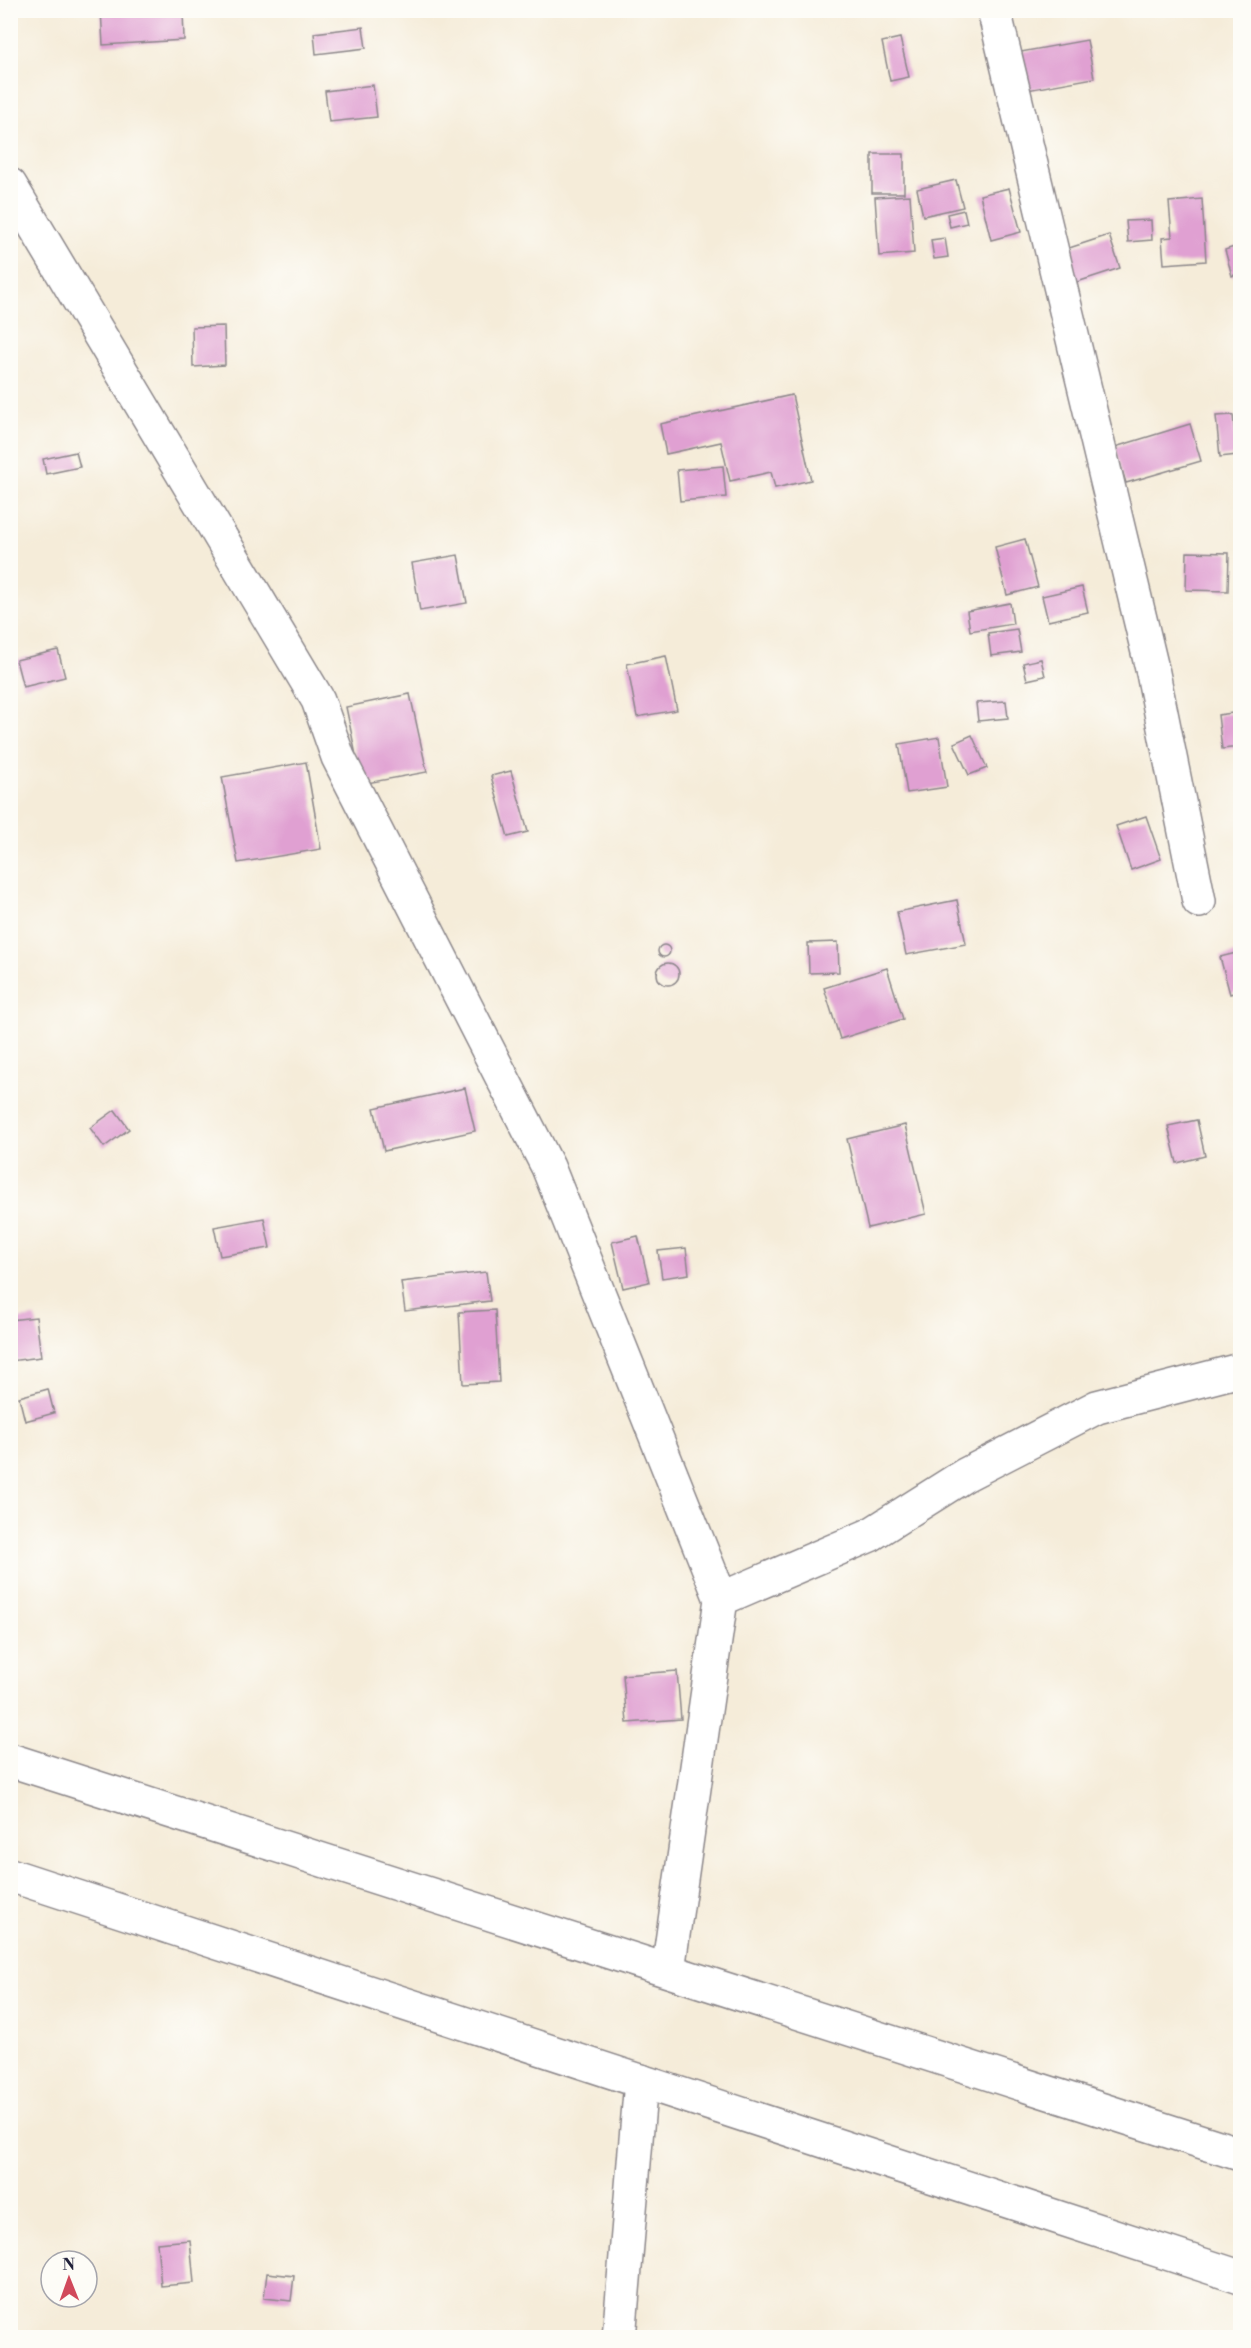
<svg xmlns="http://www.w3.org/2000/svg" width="1251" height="2348" font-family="'Libre Bodoni',serif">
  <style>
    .building { fill: #e0a0d2 }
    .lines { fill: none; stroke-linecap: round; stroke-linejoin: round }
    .street-casing { stroke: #8c878a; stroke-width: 36 }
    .secondary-casing { stroke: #8c878a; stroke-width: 36 }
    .street { stroke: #fff; stroke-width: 33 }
    .secondary { stroke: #fff; stroke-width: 33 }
  </style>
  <rect width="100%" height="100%" fill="#fdfcf7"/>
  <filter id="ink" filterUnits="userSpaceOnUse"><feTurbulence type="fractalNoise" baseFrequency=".0167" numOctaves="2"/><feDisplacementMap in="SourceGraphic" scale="12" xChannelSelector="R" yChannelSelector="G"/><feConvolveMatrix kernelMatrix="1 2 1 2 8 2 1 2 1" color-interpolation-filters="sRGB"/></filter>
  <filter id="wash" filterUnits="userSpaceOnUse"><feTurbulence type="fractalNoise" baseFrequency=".008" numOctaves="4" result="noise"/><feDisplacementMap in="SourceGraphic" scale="24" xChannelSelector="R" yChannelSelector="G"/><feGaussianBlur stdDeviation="1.35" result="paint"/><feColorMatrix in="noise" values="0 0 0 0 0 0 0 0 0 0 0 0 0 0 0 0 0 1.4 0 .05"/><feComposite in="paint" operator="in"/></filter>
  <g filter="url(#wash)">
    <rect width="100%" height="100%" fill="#f5ecd9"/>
    <g id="blocks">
      <!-- building -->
      <path class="building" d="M101 10H183L184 40 103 45Z
        M363 27 366 48 316 54 314 33Z
        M900 38 909 77 890 81 882 42Z
        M1087 40 1094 78 1022 91 1015 53Z
        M373 85 377 117 329 122 325 91Z
        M872 154H904V193H872Z
        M956 180 963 207 923 216 917 189Z
        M1009 188 1021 232 991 240 980 195Z
        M910 195 914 253 879 256 875 197Z
        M1202 199 1206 261 1164 264 1162 238 1172 237 1169 202Z
        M964 210 967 223 950 227 947 214Z
        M1151 220 1152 240 1128 242 1126 221Z
        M1109 235 1120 268 1071 284 1060 251Z
        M945 238 948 257 934 259 931 240Z
        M1240 245V273L1232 276 1225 250Z
        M224 326 225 365 193 367 192 327Z
        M792 395 811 480 775 488 771 472 730 481 721 442 666 454 660 424Z
        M1233 415 1237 455 1220 457 1216 416Z
        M1190 424 1201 461 1126 483 1115 447Z
        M76 452 80 467 46 474 43 459Z
        M723 466 726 497 680 501 677 470Z
        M1025 539 1038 587 1007 595 995 547Z
        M1187 552 1229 553 1228 591 1186 590Z
        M458 555 467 603 420 611 412 563Z
        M1082 587 1088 612 1048 621 1042 596Z
        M1010 603 1013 624 970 631 967 611Z
        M1017 629 1021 652 991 656 988 633Z
        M58 650 65 677 23 687 16 660Z
        M666 656 677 710 637 717 627 664Z
        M1041 659 1045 676 1027 680 1023 663Z
        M410 694 427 772 362 784 346 707Z
        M1006 701 1008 718 978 721 976 703Z
        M1240 712V747L1222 749 1218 715Z
        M972 735 987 768 969 775 954 743Z
        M939 737 947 787 907 793 899 744Z
        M306 762 321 849 238 863 222 777Z
        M511 771 528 832 508 837 491 776Z
        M1146 816 1161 859 1131 870 1116 826Z
        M957 900 966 944 906 955 897 912Z
        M838 942 839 972 809 973 808 943Z
        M658 951a6 6 0 1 1 12 0a6 6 0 1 1-12 0Z
        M1240 952V991L1230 994 1220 957Z
        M657 974a11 11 0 1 1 22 0a11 11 0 1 1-22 0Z
        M887 968 903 1019 840 1039 824 988Z
        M465 1088 475 1131 384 1151 374 1108Z
        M115 1110 129 1129 104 1147 90 1128Z
        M1197 1120 1205 1156 1177 1163 1168 1126Z
        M905 1125 926 1214 868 1228 847 1139Z
        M264 1218 270 1248 220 1256 214 1227Z
        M638 1236 649 1282 623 1288 612 1242Z
        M686 1248 689 1274 662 1278 658 1251Z
        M486 1272 490 1301 405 1311 401 1282Z
        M495 1310 499 1382 463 1384 459 1312Z
        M36 1317 41 1357 10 1361V1320Z
        M48 1389 54 1413 25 1421 19 1397Z
        M677 1671 681 1719 627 1723 623 1675Z
        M190 2240 194 2283 161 2286 157 2243Z
        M267 2273 294 2276 291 2301 264 2298Z"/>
    </g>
  </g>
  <g filter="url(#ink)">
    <use href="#blocks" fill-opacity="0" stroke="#8c878a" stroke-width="1.5"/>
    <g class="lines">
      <defs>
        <path id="street" d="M994 10 1153 673 1199 901
          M10 185 318 700 338 757 548 1167 721 1599
          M668 1970 721 1599 870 1535 965 1475 1097 1407 1240 1370
          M619 2338 641 2081"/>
        <path id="secondary" d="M10 1760 1240 2154
          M10 1875 1240 2277"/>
      </defs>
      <!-- street casing -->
      <use href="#street" class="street-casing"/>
      <!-- secondary casing -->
      <use href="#secondary" class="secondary-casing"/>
      <!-- street -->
      <use href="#street" class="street"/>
      <!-- secondary -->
      <use href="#secondary" class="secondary"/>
    </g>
  </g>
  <!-- margin -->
  <rect width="1251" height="2348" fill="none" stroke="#fdfcf7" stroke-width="36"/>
  <!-- north arrow -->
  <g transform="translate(69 2279) rotate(359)"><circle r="28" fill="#fdfcf7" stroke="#a5a5ac" stroke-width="1.5"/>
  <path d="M0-4.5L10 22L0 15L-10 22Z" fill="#d1495b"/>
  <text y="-9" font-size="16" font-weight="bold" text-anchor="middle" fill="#22223b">N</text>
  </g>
</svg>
